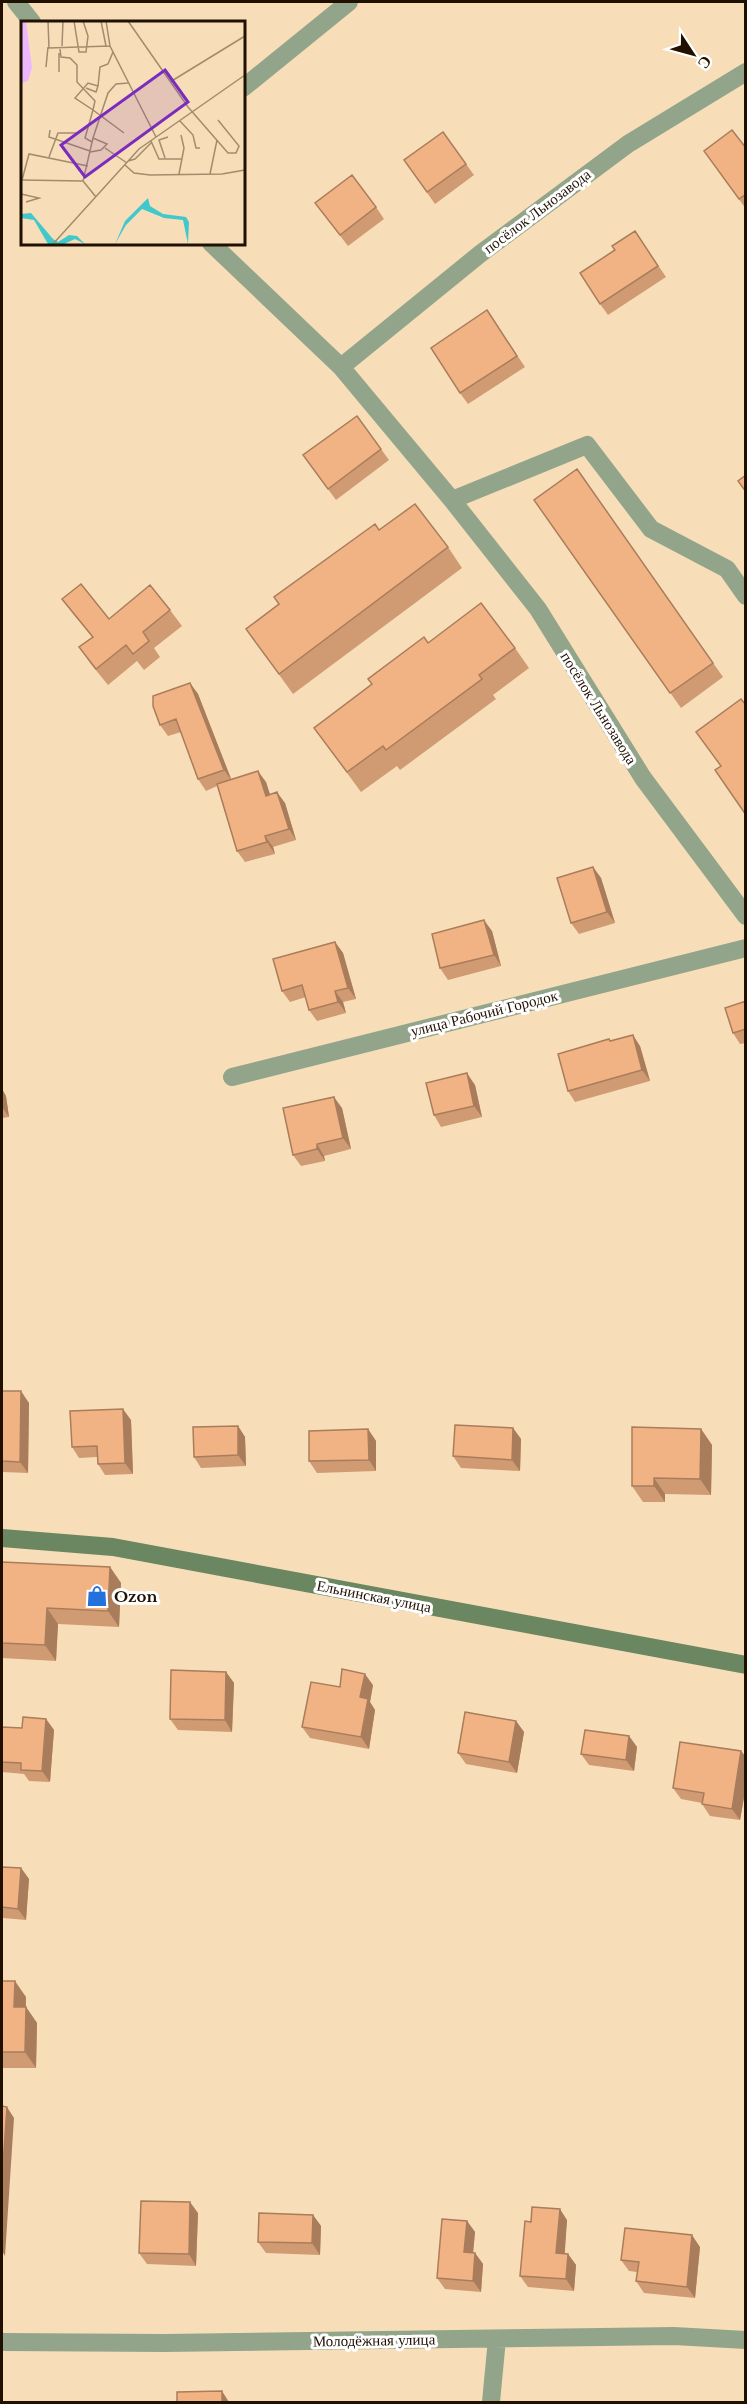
<svg xmlns="http://www.w3.org/2000/svg" width="747" height="2404" font-family="'Libre Baskerville',serif">
  <style>
    .lines { fill: none; stroke-linecap: round; stroke-linejoin: round }
    .street { stroke: #92a58b; stroke-width: 18 }
    .secondary { stroke: #6b8761; stroke-width: 18 }
    .wall { fill: #d09a72 }
    .shaded-wall { fill: #a97d5c }
    .building { fill: #f2b384; stroke: #a97d5c; stroke-width: 1.5 }
    .labels { text-anchor: middle; dominant-baseline: central; stroke-width: 6; stroke-linejoin: round; paint-order: stroke }
    .street-label { font-size: 15px; fill: #201000; stroke: #fff }
    .poi-label { font-size: 15px; font-weight: bold; fill: #201000; stroke: #fff; text-anchor: start }
    .inset-road { fill: none; stroke: #a28c6e; stroke-width: 1.5 }
    .view { fill: #7b2cbf; fill-opacity: 0.15; stroke: #7b2cbf; stroke-width: 3 }
    .inset-edge { fill: none; stroke: #201000; stroke-width: 3 }
  </style>
  <rect width="100%" height="100%" fill="#f8deb8"/>
  <g class="lines">
    <!-- street -->
    <path class="street" d="M16 2 32 22
      M243 88 349 2
      M211 243 341 367 452 500 538 609 643 778 746 916
      M341 367 480 254 628 144 746 72
      M452 500 587 445 651 529 727 569 746 596
      M232 1077 746 948
      M2 2342 164 2343 674 2336 746 2340
      M491 2402 497 2339"/>
    <!-- secondary -->
    <path class="secondary" d="M2 1538 113 1547 746 1665"/>
  </g>
  <!-- wall -->
  <path class="wall" d="M443 132 474 175 435 204 404 160Z
    M746 148V209L704 151Z
    M315 203 376 207 384 219 348 246Z
    M635 231 666 277 608 315 600 304 615 250Z
    M487 310 525 367 468 404 460 393Z
    M357 416 389 460 336 500 303 455Z
    M577 469 723 677 681 708 534 500Z
    M379 530 448 547 462 568 293 694 246 629Z
    M62 599 109 619 170 610 182 626 154 648 160 657 144 670 137 661 108 685 90 663 79 647 92 637 74 615Z
    M428 643 515 648 529 668 493 695 496 699 400 770 397 766 361 792 314 728Z
    M190 683 198 694 231 780 266 782 270 795 285 803 296 840 273 847 275 854 245 862 237 851 217 786 206 791 198 779 181 732 168 736 160 725Z
    M593 867 601 878 615 923 579 934 571 923Z
    M492 931 501 966 448 980 440 968Z
    M335 942 343 953 356 999 343 1002 346 1013 317 1021 309 1010 306 997 290 1002 282 991Z
    M746 1001V1043L740 1044 733 1033Z
    M611 1041 640 1046 650 1081 575 1102 568 1091Z
    M475 1085 482 1117 441 1127 434 1115Z
    M2 1089 6 1096 9 1117 2 1118Z
    M342 1108 351 1149 324 1156 325 1161 301 1166 293 1155Z
    M2 1391 29 1403 28 1473 2 1472Z
    M131 1420 133 1474 105 1475 98 1464 97 1457 79 1458 72 1447Z
    M238 1426 245 1437 246 1466 201 1468 194 1457Z
    M513 1428 521 1439 520 1471 461 1468 453 1456Z
    M368 1429 376 1441V1471L317 1473 309 1461Z
    M701 1429 712 1445 711 1495 665 1494V1502H643L632 1486Z
    M2 1562 110 1567 121 1583 119 1627 58 1624 56 1661 2 1658Z
    M226 1672 234 1683 232 1732 178 1730 170 1719Z
    M373 1685 370 1702 375 1710 369 1749 310 1738 302 1727 340 1687Z
    M46 1719 54 1730 50 1782 29 1781 24 1774 2 1772V1727L22 1728Z
    M516 1721 524 1732 517 1773 466 1764 458 1753Z
    M629 1736 637 1747 634 1771 589 1765 581 1754Z
    M741 1751 746 1757V1786L740 1820 710 1816 702 1804V1803L681 1799 673 1788Z
    M2 1867 21 1868 29 1879 26 1920 3 1918 2 1933Z
    M2 1981 26 1997V2007L37 2023 36 2068H2Z
    M198 2213 196 2266 147 2264 139 2253Z
    M313 2215 321 2226 320 2255 266 2253 258 2242Z
    M567 2220 564 2254H568L576 2265 574 2291 528 2287 520 2276 531 2222Z
    M467 2221 475 2232 473 2253H475L483 2264 481 2292 445 2289 437 2278Z
    M700 2247 695 2298 644 2293 636 2281 637 2272 629 2271 621 2260Z"/>
  <!-- shaded-wall -->
  <path class="shaded-wall" d="M190 683 198 694 232 781 224 770Z
    M258 771 266 782 274 807 266 796Z
    M277 792 285 803 296 840 289 829Z
    M265 836 273 847 275 854 267 842Z
    M593 867 601 878 615 923 607 912Z
    M484 920 492 931 501 966 494 955Z
    M335 942 343 953 356 999 348 988Z
    M335 991 343 1002 346 1013 338 1002Z
    M633 1035 640 1046 650 1081 642 1070Z
    M467 1073 475 1085 482 1117 474 1106Z
    M2 1089 6 1096 9 1117 2 1107Z
    M334 1097 342 1108 351 1149 343 1138Z
    M317 1144 324 1156 325 1161 317 1149Z
    M21 1391 29 1403 28 1473 20 1462Z
    M123 1409 131 1420 133 1474 125 1463Z
    M238 1426 245 1437 246 1466 238 1455Z
    M513 1428 521 1439 520 1471 512 1460Z
    M368 1429 376 1441V1471L369 1460Z
    M701 1429 712 1445 711 1495 700 1479Z
    M654 1478 665 1494V1502L654 1486Z
    M110 1567 121 1583 119 1627 108 1611Z
    M47 1608 58 1624 56 1661 45 1645Z
    M226 1672 234 1683 232 1732 225 1720Z
    M365 1674 373 1685 370 1702 375 1710 369 1749 361 1737 360 1697Z
    M46 1719 54 1730 50 1782 42 1771Z
    M516 1721 524 1732 517 1773 509 1762Z
    M629 1736 637 1747 634 1771 626 1760Z
    M741 1751 746 1757V1786L740 1820 732 1809Z
    M21 1868 29 1879 26 1920 18 1909Z
    M15 1981 26 1997 25 2023 14 2007Z
    M26 2007 37 2023 36 2068 25 2052Z
    M7 2107 14 2118 5 2256 2 2251V2179Z
    M190 2202 198 2213 196 2266 189 2254Z
    M560 2209 567 2220 564 2265 556 2253Z
    M313 2215 321 2226 320 2255 312 2243Z
    M467 2221 475 2232 472 2264 464 2252Z
    M692 2235 700 2247 695 2298 687 2287Z
    M475 2253 483 2264 481 2292 473 2281Z
    M568 2254 576 2265 574 2291 566 2279Z
    M222 2391 229 2402V2403H222Z"/>
  <!-- building -->
  <path class="building" d="M732 130 746 148V194L739 199 704 151Z
    M443 132 466 164 427 192 404 160Z
    M352 175 376 207 340 235 315 203Z
    M635 231 658 266 600 304 580 273 615 250 612 246Z
    M487 310 517 356 460 393 431 348Z
    M357 416 381 449 328 489 303 455Z
    M577 469 713 663 670 693 534 500Z
    M746 475V492L738 481Z
    M415 504 448 547 279 674 246 629 279 604 274 597 375 524 379 530Z
    M81 584 109 619 150 585 170 610 143 632 149 641 133 654 126 645 96 669 79 647 93 637 62 599Z
    M481 603 515 648 479 675 482 679 386 750 383 746 347 772 314 728 372 684 368 679 424 637 428 643Z
    M190 683 224 770 198 779 176 719 160 725 153 706V696Z
    M741 699 746 705V815L715 770 721 766 696 732Z
    M258 771 266 796 277 792 289 829 265 836 267 842 237 851 217 784Z
    M593 867 607 912 571 923 557 878Z
    M484 920 494 955 440 968 432 934Z
    M335 942 348 988 335 991 338 1002 309 1010 302 985 282 991 273 959Z
    M746 1001V1029L733 1033 725 1008Z
    M633 1035 642 1070 568 1091 558 1054 609 1039 610 1041Z
    M467 1073 474 1106 434 1115 426 1083Z
    M334 1097 343 1138 317 1144V1149L293 1155 283 1108Z
    M2 1391H21L20 1462 2 1461Z
    M123 1409 125 1463 98 1464 97 1446 72 1447 70 1411Z
    M455 1425 513 1428 512 1460 453 1456Z
    M238 1426V1455L194 1457 193 1427Z
    M632 1427 701 1429 700 1479 654 1478V1486H632Z
    M368 1429 369 1460 309 1461V1431Z
    M2 1562 110 1567 108 1611 47 1608 45 1645 2 1643Z
    M342 1669 365 1674 360 1697 368 1699 361 1737 302 1727 311 1682 340 1687Z
    M171 1670 226 1672 225 1720 170 1719Z
    M465 1712 516 1721 509 1762 458 1753Z
    M23 1717 46 1719 42 1771 21 1770V1763L2 1762V1727L22 1728Z
    M585 1730 629 1736 626 1760 581 1754Z
    M680 1742 741 1751 732 1809 702 1804 704 1793 673 1788Z
    M2 1867 21 1868 18 1909 2 1907Z
    M2 1981H15L14 2007H26L25 2052H2Z
    M2 2106 7 2107 2 2179Z
    M141 2201 190 2202 189 2254 139 2253Z
    M532 2207 560 2209 556 2253 568 2254 566 2279 520 2276 525 2221 531 2222Z
    M259 2213 313 2215 312 2243 258 2242Z
    M442 2219 467 2221 464 2252 475 2253 473 2281 437 2278Z
    M625 2228 692 2235 687 2287 636 2281 639 2262 621 2260Z
    M222 2391V2403H177V2392Z"/>
  <!-- icons -->
  <defs>
    <symbol id="shop-bare" viewBox="-9 -9 18 18"><path d="M-5-2.5h2.3a2.7 3.5 0 0 1 5.4 0H5L5.5 6h-11ZM-1.5-2.5h3a1.5 2.3 0 0 0-3 0Z" fill="#2271dc" stroke="#fff" stroke-width="2.5" paint-order="stroke"/></symbol>
  </defs>
  <g fill-rule="evenodd">
    <use href="#shop-bare" x="82" y="1581" width="30" height="30"/>
  </g>
  <g class="labels">
    <!-- street labels -->
    <g class="street-label">
      <text transform="translate(537 211) rotate(-37)">посёлок Льнозавода</text>
      <text transform="translate(599 708) rotate(58)">посёлок Льнозавода</text>
      <text transform="translate(484 1013) rotate(-14)">улица Рабочий Городок</text>
      <text transform="translate(374 1596) rotate(11)">Ельнинская улица</text>
      <text transform="translate(374 2340) rotate(-1)">Молодёжная улица</text>
    </g>
    <!-- poi labels -->
    <g class="poi-label">
      <text x="114" y="1596">Ozon</text>
    </g>
  </g>
  <!-- overview -->
  <g transform="translate(21 21)">
    <rect width="224" height="224" fill="#f8deb8"/>
    <path d="M0 0H5L11 47 7 60 1 62Z" fill="#edb7fe"/>
    <path d="M127 177 129 185 142 193 165 196 168 201 167 223 162 199 143 197 121 188 105 204 94 223 104 200ZM10 192 32 218 37 221 48 214 56 215 64 223 54 218 43 223H27L13 199 0 197V193Z" fill="#41c8cc"/>
    <path class="inset-road" d="M27 0 28 27 89 25M53 0 58 31H65L67 15 62 0M80 0 85 25M85 0 89 25 135 116M107 0 167 86 207 132H215L218 125 197 99M41 25 42 0M39 28 40 36 49 37 56 44V61L74 80 72 89 103 112M25 46 27 26M38 51V32M149 61 224 15M77 65 79 46 87 43 92 31M65 67 75 71 77 65 67 62 54 77 72 89 64 117 71 121M159 100 172 114 175 127H179M29 109 28 116 69 130M130 120 138 138H160M84 127 106 142M69 131 80 129 86 123 72 117M28 136 37 112H57L65 107M144 137 138 119 147 116M107 140 114 138 130 122M104 144 113 152 129 154 201 153 224 149M158 153 163 127 160 114M189 153 196 119M0 159 62 160M1 159 8 133 67 145M0 173 18 177 5 181M75 176 62 160 72 117 87 72 95 63 107 62M32 223 118 128 224 54"/>
    <path class="view" d="M144 49 167 81 64 156 40 124Z"/>
    <rect width="224" height="224" class="inset-edge"/>
  </g>
  <!-- border -->
  <rect width="747" height="2404" fill="none" stroke="#201000" stroke-width="6"/>
  <!-- north arrow -->
  <g transform="translate(693 54) rotate(126)" stroke="#ffffff" stroke-width="4.5" paint-order="stroke">
  <path d="M0-4.5L10 22L0 15L-10 22Z" fill="#201000"/>
  <text y="-9" font-size="16" font-weight="bold" text-anchor="middle" fill="#201000">С</text>
  </g>
</svg>
